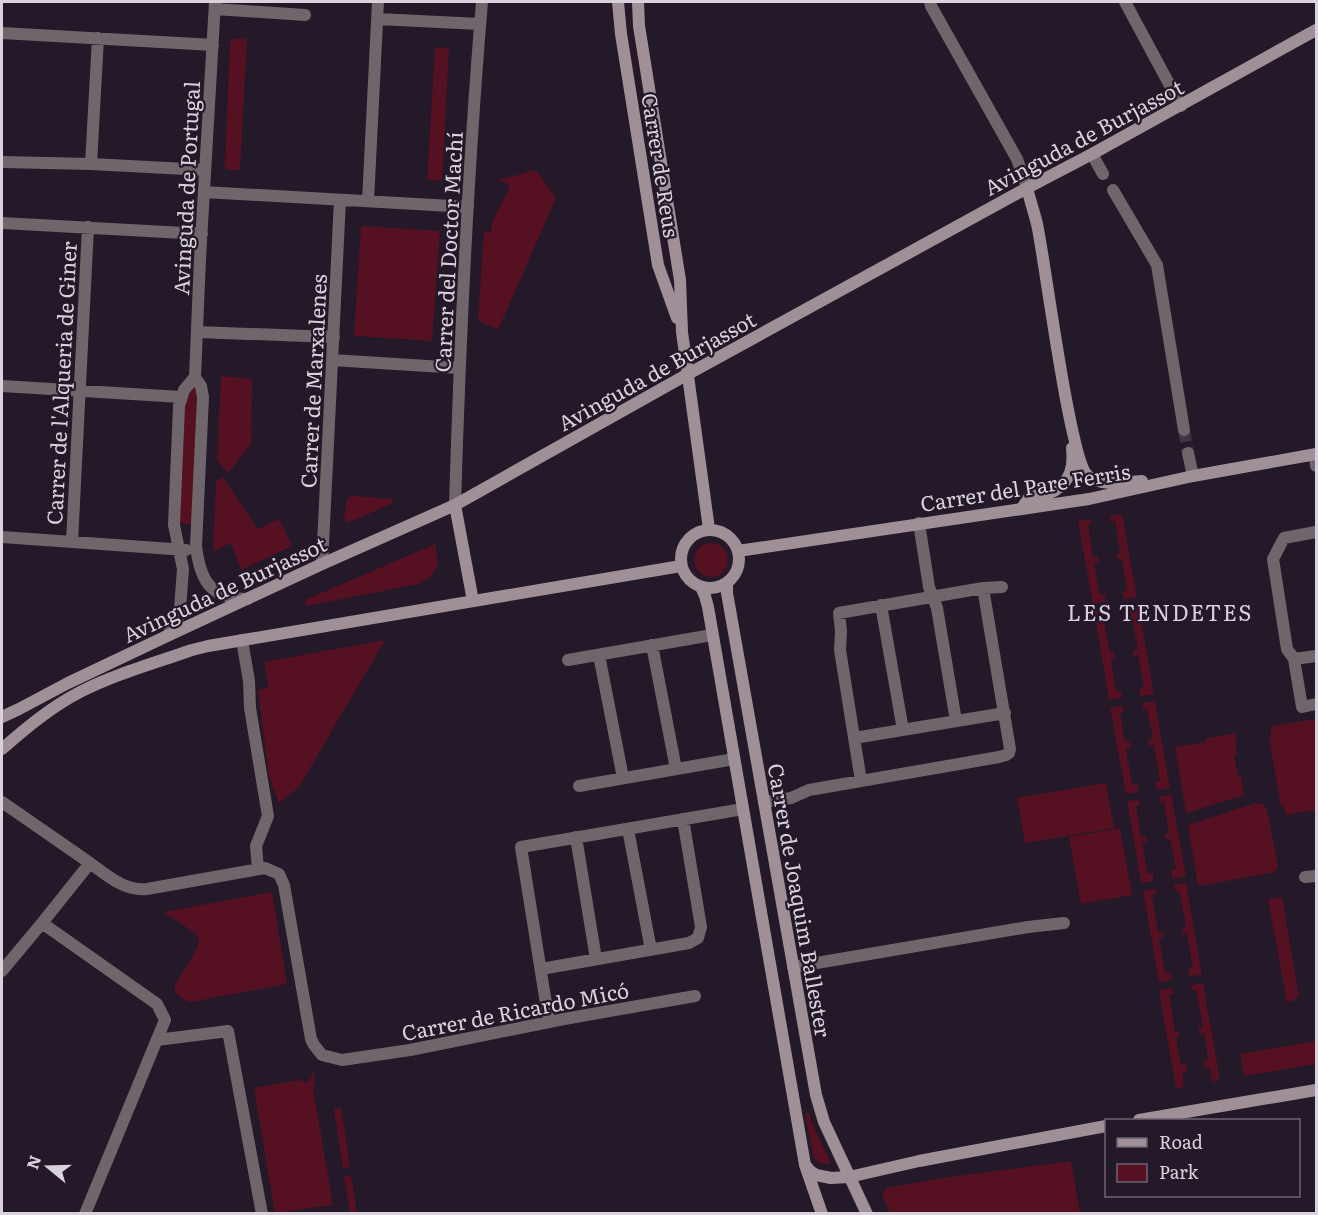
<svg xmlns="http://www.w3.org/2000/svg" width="1318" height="1215" font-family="Literata,serif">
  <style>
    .green { fill: #551022 }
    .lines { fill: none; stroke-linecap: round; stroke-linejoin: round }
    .street-tunnel { stroke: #3f3543; stroke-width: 12; stroke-dasharray: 12 6; stroke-linecap: butt }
    .street { stroke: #6f666b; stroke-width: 12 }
    .secondary { stroke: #9f9098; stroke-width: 12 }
    .labels { text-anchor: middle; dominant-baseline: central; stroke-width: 4.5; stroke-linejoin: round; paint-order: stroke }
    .street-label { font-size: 21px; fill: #d9d2dc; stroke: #241928 }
    .neighbourhood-label { font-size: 22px; letter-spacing: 1.5px; fill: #dccee2; stroke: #241928 }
  </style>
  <rect width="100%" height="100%" fill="#241928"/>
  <!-- green -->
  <path class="green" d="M245 38 247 40 240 169 238 170H227L225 167 230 41 232 39Z
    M435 47 449 48 442 181 427 180Z
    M536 170 556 198 498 330 478 320 484 231 491 232 492 223 510 186 499 180Z
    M361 226 440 231 432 341 354 336Z
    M221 376 252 379 251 444 228 473 217 460Z
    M192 386 197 388 193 524 178 523 183 410Z
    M223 477 258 529 279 519 292 546 241 570 231 543 213 551 216 481Z
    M352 496 391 499 393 501 391 504 348 523 344 519 347 499Z
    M1122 514 1137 597 1124 599 1122 592 1127 590 1122 559H1117L1116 554 1120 553 1115 521H1111L1110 516Z
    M1090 519 1091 525 1088 526 1093 557H1098L1099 562 1094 563 1100 595 1105 594 1106 602 1093 604 1078 521Z
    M694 560a17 17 0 1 1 34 0a17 17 0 1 1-34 0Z
    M435 544 438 565 430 577 419 584 306 606 305 600Z
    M1138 605 1154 694 1141 696 1139 689 1144 687 1138 655 1134 656 1133 651 1138 649 1131 613H1127L1126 607Z
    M1106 610 1107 615 1103 616 1110 653H1114L1115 658 1111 659 1116 691H1121L1122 698 1109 700 1094 611Z
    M385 640 299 787 279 803 269 776 258 690 269 687 264 662Z
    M1155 701 1170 788 1157 790 1155 782 1160 781 1154 745 1149 746 1148 740 1153 739 1147 709H1143V703Z
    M1122 706 1124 712 1120 713 1125 742H1130L1131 748 1126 749 1132 785 1137 784 1139 792 1126 794 1110 708Z
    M1314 719 1316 729V810L1285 815 1284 806H1281L1269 738 1272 737 1270 727Z
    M1235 733H1236L1237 742 1235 743 1237 755H1234L1238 776H1241L1244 795 1186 813 1175 747 1206 742 1205 739Z
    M1106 783 1114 828 1025 843 1017 798Z
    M1171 794 1186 876 1172 879 1171 871 1176 869 1170 839H1166L1165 834 1169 833 1164 802 1160 803 1159 797Z
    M1139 800 1140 805 1136 806 1141 837H1146L1147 842 1142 843 1148 874 1153 873 1154 881 1141 883 1127 801Z
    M1256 803 1263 804 1267 809 1278 865 1276 871 1271 873 1198 886 1188 825Z
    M1120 828 1132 895 1081 904 1069 837Z
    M1186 883 1202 974 1189 977 1188 969 1193 968 1187 933 1182 934V929L1186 927 1179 890 1175 891 1174 885Z
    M1155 889 1156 894 1152 895 1158 932H1163L1164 937 1159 938 1165 973 1170 972 1172 980 1159 982 1143 891Z
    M272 892 287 984 191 1002C184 1001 176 995 174 989L175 985 197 948C199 942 200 939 196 934L164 912Z
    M1282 897 1299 997H1295L1296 1000 1287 1002 1268 899Z
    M1203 983 1220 1080 1212 1082 1210 1068 1205 1069 1203 1061 1208 1059 1204 1033 1200 1034 1198 1028 1203 1027 1196 990H1192L1191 985Z
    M1172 988 1173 994 1169 995 1175 1032H1179L1180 1037 1176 1038 1181 1064H1186L1187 1072 1182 1073 1184 1087 1176 1088 1159 991Z
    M1316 1041V1064L1244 1076 1240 1054Z
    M313 1069 315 1081 313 1088 333 1205 275 1213 254 1088 300 1080 306 1083 312 1077Z
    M341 1108 350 1167 343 1168 334 1109Z
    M805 1113H809L812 1123 831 1164 820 1163 814 1158Z
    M1071 1161 1080 1213H890L882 1195 886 1188 943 1178Z
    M351 1175 357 1213H350L344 1176Z"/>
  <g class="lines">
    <!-- street-tunnel -->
    <path class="street-tunnel" d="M1184 430 1188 453"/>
    <!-- street -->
    <path class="street" d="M215 2 200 259 195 377 201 386 203 397 196 546C200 580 210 599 248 599
      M930 2 931 6 1017 159 1027 188
      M1125 2 1181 106
      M215 9 305 15
      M378 19 480 24
      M2 33 213 45
      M1092 154 1103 174
      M2 162 91 164 205 170
      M91 164 98 38
      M1113 190 1157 265 1184 430
      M204 192 468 207
      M368 201 378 2
      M2 223 202 234
      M197 332 334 337
      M332 360 459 368
      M2 386 181 397
      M1188 453 1193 476
      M1315 455 1316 466
      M455 505C460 337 468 169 482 2
      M919 523 929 587 937 608 956 721
      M1316 532 1284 538 1273 559 1287 649 1294 659 1302 707 1316 704
      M2 537 186 550
      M72 542 88 227
      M322 564 340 200
      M881 605 903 730
      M167 636 177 621 180 609 183 569 174 525 179 406 184 390 195 377
      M242 640 249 681 250 708 268 816 256 846 258 869
      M652 645 676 769
      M599 655 623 778
      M1294 659 1316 656
      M568 660 712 635
      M854 738 1005 713
      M861 781 840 650 841 631 839 613 983 588 1002 587
      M579 786 734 759
      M2 802 90 863
      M764 802 791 798 809 790 999 757 1006 755 1009 753 1010 749 983 588
      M628 829 651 950
      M576 837 596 959
      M1305 877 1316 876
      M793 967 1028 927 1064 923
      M541 969 689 943 698 938 701 927 683 819
      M2 971 42 923
      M549 1022 521 847 743 809
      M157 1040 228 1031 262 1214
      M85 1214 165 1020 157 1004 42 923 90 863C108 876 124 891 147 889L265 868 279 874 284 885 311 1039 314 1045 322 1055 342 1060 410 1050 564 1019 695 996"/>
    <!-- secondary -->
    <path class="secondary" d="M618 2 621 34 658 265 677 318
      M638 2 639 26 680 280 682 332 709 529
      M1027 188C1030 200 1034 212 1037 224 1045 260 1070 462 1088 476 1102 487 1125 482 1142 481
      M455 505 473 601
      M1022 508 1030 496C1038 495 1048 495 1054 491 1071 481 1074 466 1072 448
      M681 559a29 29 0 1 1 58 0a29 29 0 1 1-58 0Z
      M738 551 1089 499 1193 476 1316 454
      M727 584V593L816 1095 824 1122 867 1214
      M701 587 705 596 708 607 805 1165 822 1214
      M2 717 19 709 68 683 167 636 322 564 455 505 688 374 1027 188 1092 154 1316 30
      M2 749C26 728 51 707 80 692 115 674 155 663 192 650L208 646 681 566
      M1139 1120 1316 1090
      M806 1166 810 1171 816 1175 831 1178 849 1177 919 1161 1106 1126"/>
  </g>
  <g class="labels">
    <!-- street labels -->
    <g class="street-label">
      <text transform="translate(1083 136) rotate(-28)">Avinguda de Burjassot</text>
      <text transform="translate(662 165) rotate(81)">Carrer de Reus</text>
      <text transform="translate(185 188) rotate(-87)">Avinguda de Portugal</text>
      <text transform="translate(447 252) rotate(-87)">Carrer del Doctor Machí</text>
      <text transform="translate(656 370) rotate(-29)">Avinguda de Burjassot</text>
      <text transform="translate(312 381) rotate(-87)">Carrer de Marxalenes</text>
      <text transform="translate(60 383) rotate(-87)">Carrer de l'Alqueria de Giner</text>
      <text transform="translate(1025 486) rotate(-9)">Carrer del Pare Ferris</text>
      <text transform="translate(224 588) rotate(-25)">Avinguda de Burjassot</text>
      <text transform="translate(801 900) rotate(80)">Carrer de Joaquim Ballester</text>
      <text transform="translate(515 1010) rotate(-11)">Carrer de Ricardo Micó</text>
    </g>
    <!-- neighbourhood labels -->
    <g class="neighbourhood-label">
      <text x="1160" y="611">LES TENDETES</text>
    </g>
  </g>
  <!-- border -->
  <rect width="1318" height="1215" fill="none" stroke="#d9d2dc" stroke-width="6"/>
  <!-- legend -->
  <rect x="1105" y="1119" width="195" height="78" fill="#241928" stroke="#6c6370" stroke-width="1.5"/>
  <rect x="1117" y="1138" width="30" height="9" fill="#9f9098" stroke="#6c6370" stroke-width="1.5"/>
  <text x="1159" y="1149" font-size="18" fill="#d9d2dc">Road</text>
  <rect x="1117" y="1164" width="30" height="18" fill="#551022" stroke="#6c6370" stroke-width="1.5"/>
  <text x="1159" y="1179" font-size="18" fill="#d9d2dc">Park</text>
  <!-- north arrow -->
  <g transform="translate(48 1167) rotate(289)" stroke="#241928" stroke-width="4.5" paint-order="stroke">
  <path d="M0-4.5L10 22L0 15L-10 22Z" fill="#d9d2dc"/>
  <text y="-9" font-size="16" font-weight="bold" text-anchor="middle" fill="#d9d2dc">N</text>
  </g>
</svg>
